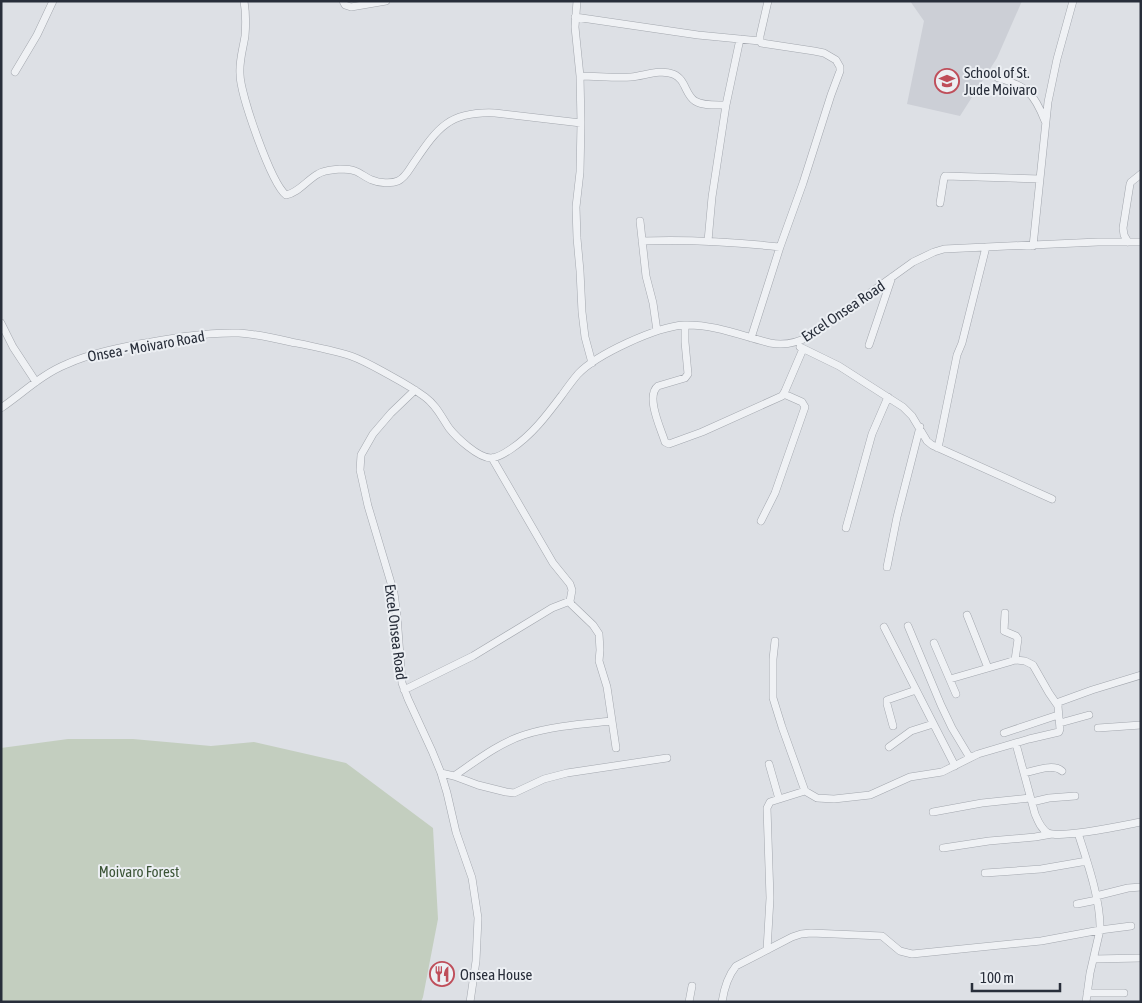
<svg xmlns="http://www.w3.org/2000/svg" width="1142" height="1003" font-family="'Asap Condensed',sans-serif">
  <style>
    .built { fill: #cccfd6 }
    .green { fill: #c3cebf }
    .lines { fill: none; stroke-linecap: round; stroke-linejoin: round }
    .street-casing { stroke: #a3a7ae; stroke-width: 8 }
    .street { stroke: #eff1f4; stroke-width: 7 }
    .labels { text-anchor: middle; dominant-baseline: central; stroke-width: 4; stroke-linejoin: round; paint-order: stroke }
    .poi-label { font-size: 15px; fill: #282e3a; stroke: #eceff3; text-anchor: start }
    .street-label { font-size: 15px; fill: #282e3a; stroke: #eceff3 }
    .park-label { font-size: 15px; fill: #3c5537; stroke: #eceff3 }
  </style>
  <rect width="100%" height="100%" fill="#dde0e5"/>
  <!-- built -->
  <path class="built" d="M910 1H1022L997 58 960 116 907 104 924 21Z"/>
  <!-- green -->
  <path class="green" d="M68 739H133L211 746 254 742 346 763 433 828 438 919 423 997 421 1002H1V748Z"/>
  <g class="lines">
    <defs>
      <path id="street" d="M244 1C246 13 246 24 245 36 243 49 239 61 240 74 240 94 271 183 286 195 298 193 307 180 318 174 324 170 332 170 340 169 345 169 350 169 355 171 361 173 366 178 372 180 379 183 391 184 398 181 405 178 409 170 413 164 437 129 448 111 495 113L581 123
        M343 1 345 5 351 7 386 1
        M577 1 575 27 580 76 581 123 580 172 576 207 577 238 580 271 582 312 585 337 592 363
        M575 17 698 35 760 41
        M15 72 37 35 53 1
        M580 76C597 76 614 78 631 77 644 76 660 69 673 74 686 79 685 95 695 101 703 106 716 105 726 105
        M998 78C1027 86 1034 93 1045 121
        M940 203 944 178 945 176 1040 179
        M640 221 646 276 653 303 657 331
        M642 241C688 239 734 242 780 247
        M708 241 712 197 726 105 740 39
        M1128 242 1124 235 1123 228 1130 184 1131 182 1141 174
        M1033 246 1048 102 1057 59 1073 1
        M1 323 13 347 36 382
        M685 325V342L688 374 685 378 658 386C645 396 661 429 665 442L669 444 702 432 782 396 785 391 803 349
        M751 338 780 247 803 183 831 95 840 71V67L836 60 824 53 814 51 761 43 760 41V36L768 1
        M869 345 892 277
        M800 347 839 366 903 407 912 416 927 441 932 445 1052 499
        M415 390 391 413 373 434 361 455 360 470 368 506 394 593 397 616 402 683 408 699 432 751 441 773 447 793 456 832 472 878 478 918 476 961 470 1002
        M1 408C23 393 42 374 67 364 89 354 114 349 139 344 172 338 206 332 239 333 257 334 274 338 291 342 311 346 332 350 351 356 365 361 378 369 391 376 402 382 414 389 425 397 436 405 441 416 449 428 456 437 478 458 491 458 498 458 505 453 511 449 532 435 547 415 562 395 567 388 572 381 578 374 597 354 656 327 684 325 714 324 742 336 770 343 785 346 797 343 810 336L913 262 934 252 944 249 986 247 1098 242H1141
        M938 448 957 355 962 343 986 247
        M492 458 553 563 570 584 572 590 570 601 571 604 593 625 599 634 600 650 599 661 607 687 616 748
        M761 521 775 493 805 407 802 402 784 394
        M846 528 872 434 888 397
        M887 567 897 517 920 427
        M1005 613 1004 631 1016 636 1018 639 1015 660
        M967 615 988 668
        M908 626 941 705 952 728 970 758
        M884 627 955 766
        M775 641 773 659V698L782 727 805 791 817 798 834 799 870 795 910 777 942 772 978 754 1029 739 1059 732 1060 729 1058 706 1059 702 1092 690 1141 675
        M934 643 956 694
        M950 679 1009 662 1015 660 1025 661 1033 665 1049 693 1058 706
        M404 690 473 656 552 608 570 601
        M1060 723 1089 715
        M893 726 887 704V700L916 690
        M1098 728 1141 725
        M1004 733 1058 715
        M1016 744 1035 814C1038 821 1041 829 1048 833 1061 839 1124 825 1141 822
        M889 747 911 731 933 724
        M769 764 779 799
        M441 773 454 776 478 785 506 792 514 793 544 779 567 773 667 758
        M1024 773C1035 771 1053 763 1062 771
        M454 776C476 761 499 743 524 735 552 726 583 724 612 721
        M1032 802 1049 798 1075 796
        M933 812 982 803 1030 798
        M1078 833C1087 861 1101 901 1100 930L1090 973 1086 1002
        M943 848 989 841 1035 837 1052 834
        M985 873 1041 869 1087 861
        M1096 896 1128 888 1141 887
        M1077 904 1097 900
        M767 950 770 898 767 808 770 802 773 801 805 791
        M1094 959 1141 958
        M1087 993H1124
        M689 1002 692 986
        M722 1002C724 989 727 977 736 966L792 937 801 934 811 933 882 936 900 951 912 954 1041 941 1100 930 1131 926"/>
    </defs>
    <!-- street casing -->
    <use href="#street" class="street-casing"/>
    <!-- street -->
    <use href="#street" class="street"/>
  </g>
  <!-- icons -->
  <defs>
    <symbol id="school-ring" viewBox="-11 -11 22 22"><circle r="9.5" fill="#eceff3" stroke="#bf4e5a" stroke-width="1.5"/><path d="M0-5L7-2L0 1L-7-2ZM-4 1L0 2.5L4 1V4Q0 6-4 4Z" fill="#bf4e5a"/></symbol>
    <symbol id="restaurant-ring" viewBox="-11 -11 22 22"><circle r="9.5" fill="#eceff3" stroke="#bf4e5a" stroke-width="1.5"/><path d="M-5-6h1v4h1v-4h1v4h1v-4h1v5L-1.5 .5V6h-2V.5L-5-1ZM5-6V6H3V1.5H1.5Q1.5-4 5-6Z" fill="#bf4e5a"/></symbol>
  </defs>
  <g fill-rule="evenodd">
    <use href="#school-ring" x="933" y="67" width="28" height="28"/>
    <use href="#restaurant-ring" x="428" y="960" width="28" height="28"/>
  </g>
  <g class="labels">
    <!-- poi labels -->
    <g class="poi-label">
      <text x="964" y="72">School of St.<tspan x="964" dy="17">Jude Moivaro</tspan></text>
      <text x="460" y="974">Onsea House</text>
    </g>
    <!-- street labels -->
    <g class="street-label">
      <text transform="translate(843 311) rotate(-34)">Excel Onsea Road</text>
      <text transform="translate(146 346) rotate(-10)">Onsea - Moivaro Road</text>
      <text transform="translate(396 632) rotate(83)">Excel Onsea Road</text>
    </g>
    <!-- park labels -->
    <g class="park-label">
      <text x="139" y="871">Moivaro Forest</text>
    </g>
  </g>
  <!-- border -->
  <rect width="1142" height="1003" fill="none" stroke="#282e3a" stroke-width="5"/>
  <!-- scale -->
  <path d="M972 983v8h88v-8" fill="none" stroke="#282e3a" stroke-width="2.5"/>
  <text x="980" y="983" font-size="15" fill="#282e3a" stroke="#eceff3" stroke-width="4" paint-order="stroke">100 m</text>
</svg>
